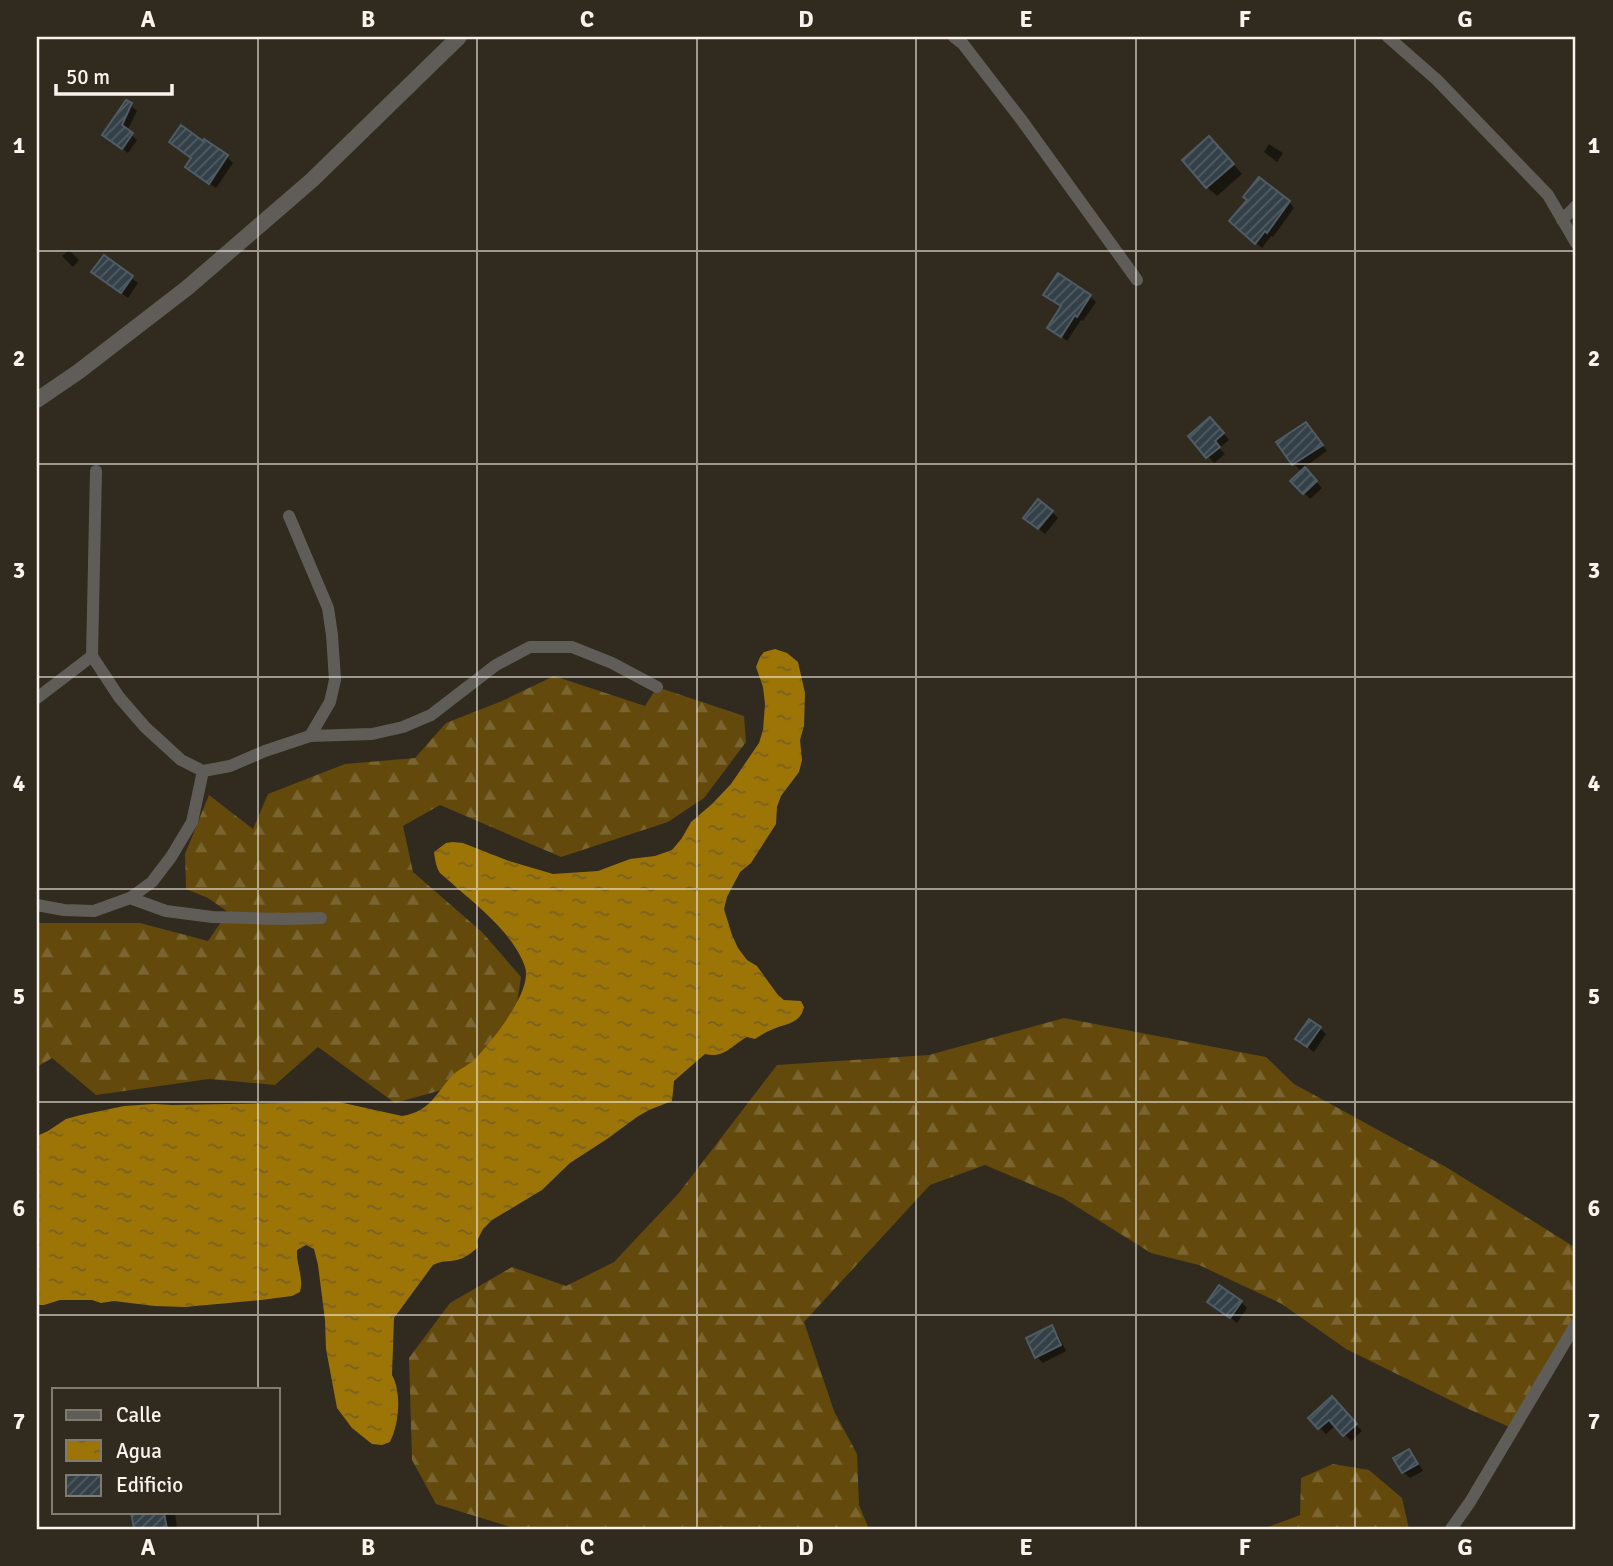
<svg xmlns="http://www.w3.org/2000/svg" width="1613" height="1566" font-family="Signika,sans-serif">
  <style>
    .forest { fill: url(#forest-firs) }
    .water { fill: url(#water-ripples) }
    .shadow { fill: #0007 }
    .building { fill: url(#building-hatch); stroke: #4f5c64; stroke-width: 2 }
    .lines { fill: none; stroke-linecap: round; stroke-linejoin: round }
    .minor { stroke: #605d58; stroke-width: 12 }
    .tertiary { stroke: #605d58; stroke-width: 16 }
    .grid { fill: none; stroke: #f8f4ed; stroke-width: 2; stroke-opacity: 0.55 }
    .neatline { fill: none; stroke: #f8f4ed; stroke-width: 2.5 }
    .grid-label { font-size: 23px; text-anchor: middle; font-weight: bold; fill: #f8f4ed }
  </style>
  <defs>
    <pattern id="forest-firs" width="22" height="20" patternUnits="userSpaceOnUse" patternTransform="scale(1.75)"><rect width="22" height="20" fill="#63490b"/><path d="M5 1l3.5 6h-7zM16 11l3.5 6h-7z" fill="#7a642f"/></pattern>
    <pattern id="water-ripples" width="26" height="14" patternUnits="userSpaceOnUse" patternTransform="scale(1.75)"><rect width="26" height="14" fill="#9d7406"/><path d="M2 4q2-2 4 0t4 0M15 11q2-2 4 0t4 0" fill="none" stroke="#786123"/></pattern>
    <pattern id="building-hatch" width="6" height="6" patternUnits="userSpaceOnUse" patternTransform="scale(1.75)"><rect width="6" height="6" fill="#344048"/><path d="M-1 1l2-2M0 6l6-6M5 7l2-2" fill="none" stroke="#525c63"/></pattern>
  </defs>
  <rect width="100%" height="100%" fill="#302a1f"/>
  <!-- forest -->
  <path class="forest" d="M554 676 645 706 657 687 744 716 746 742 704 798 668 822 561 857 440 805 403 826 413 872 482 932 521 977 512 1038 460 1085 395 1103 318 1047 275 1085 209 1079 96 1095 52 1058 37 1067V923H140L208 941 228 912 208 898 186 889 185 854 209 795 253 829 268 794 345 764 415 758 446 723 502 701Z
    M1064 1018 1266 1057 1294 1084 1446 1167 1576 1248V1325L1514 1429 1464 1407 1346 1349 1282 1304 1199 1265 1151 1253 1063 1198 985 1165 930 1185 804 1322 834 1411 857 1454 859 1505 869 1529H517L436 1504 412 1460 409 1358 450 1303 512 1267 566 1286 614 1262 678 1194 777 1065 929 1055Z
    M1333 1464 1369 1470 1402 1498 1409 1529H1263L1300 1515 1301 1478Z"/>
  <!-- water -->
  <path class="water" d="M775 649 787 653 798 662 805 693 804 726 800 740 802 760 799 772 781 796 777 807 776 824 751 863 740 872 727 897 724 909 732 935 738 948 747 960 757 966 778 995 784 1000 801 1001 804 1007C800 1025 785 1023 771 1030 766 1032 760 1036 755 1039L747 1037C732 1045 724 1059 705 1054L674 1081 672 1101 649 1110 637 1117 607 1139 570 1163 542 1190 492 1220 483 1229 477 1241 478 1247C473 1252 464 1259 457 1260 447 1262 443 1260 433 1265L394 1318 392 1375C402 1393 399 1424 390 1442L382 1445 372 1444 352 1428 337 1408 326 1349 325 1320 318 1265 314 1249 306 1245 297 1250C296 1264 304 1278 300 1292L292 1296 261 1300 185 1307 154 1306 114 1301 101 1303 92 1300H60L44 1305H37V1136L48 1131 66 1119 81 1115 124 1106 154 1104 172 1105 339 1102 402 1116C432 1111 435 1093 454 1074 460 1068 470 1065 476 1058 492 1041 533 991 525 967 515 936 480 908 456 887 451 882 445 878 440 873 436 867 435 859 434 852L446 843 453 842 463 843 509 861 553 874 598 871 630 859 655 856 672 850 682 838 691 822 712 804 731 784 759 743 763 730 765 704 763 687 756 667 760 657 764 652Z"/>
  <!-- shadow -->
  <path class="shadow" d="M127 102 137 111 127 131 137 140 128 153 110 140Z
    M205 142 227 157 233 163 216 188 194 173 188 167Z
    M1269 144 1283 153 1277 162 1264 152Z
    M1219 148 1242 174 1217 196 1207 187Z
    M1289 202 1294 208 1273 237 1271 236 1262 248 1237 227Z
    M69 250 79 260 73 267 62 256Z
    M104 257 138 283 128 298 100 278Z
    M1058 275 1090 296 1096 302 1083 321 1081 320 1067 341 1050 328 1062 307 1051 300Z
    M1306 424 1327 451 1303 468 1322 488 1310 499 1293 481 1302 472 1294 464 1279 443Z
    M1216 425 1229 440 1219 448 1225 454 1214 463 1190 436Z
    M1052 512 1058 518 1045 534 1032 523Z
    M1320 1028 1326 1034 1314 1052 1298 1039Z
    M1210 1302H1241L1247 1308 1237 1323Z
    M1051 1327 1057 1333 1066 1351 1043 1363 1037 1357Z
    M1338 1405 1362 1431 1351 1441 1336 1425 1326 1434 1311 1418Z
    M1409 1451 1415 1457 1423 1471 1410 1478 1403 1472 1396 1459Z
    M133 1512H175L177 1529H136Z"/>
  <!-- building -->
  <path class="building" d="M126 100 132 103 122 125 133 133 122 149 102 135Z
    M181 125 203 141 204 139 228 155 209 184 185 167 191 158 169 142Z
    M1209 136 1234 164 1206 188 1182 160Z
    M1259 177 1290 201 1267 233 1265 231 1255 244 1229 221 1247 200 1243 197Z
    M104 255 133 276 121 293 91 272Z
    M1058 273 1091 295 1077 317 1075 315 1061 337 1047 328 1061 306 1043 295Z
    M1210 417 1224 433 1215 441 1220 447 1206 458 1188 436Z
    M1306 422 1323 445 1292 465 1276 442Z
    M1305 467 1317 481 1303 494 1290 481Z
    M1038 499 1053 511 1038 529 1023 518Z
    M1309 1019 1321 1027 1307 1047 1295 1039Z
    M1219 1285 1242 1301 1230 1318 1207 1302Z
    M1052 1325 1061 1345 1035 1358 1026 1338Z
    M1332 1396 1357 1424 1343 1436 1329 1420 1318 1429 1308 1418Z
    M1409 1449 1418 1464 1402 1473 1393 1458Z
    M131 1512H164L167 1529H134Z"/>
  <g class="lines">
    <!-- minor -->
    <path class="minor" d="M954 37 963 44 1023 122 1137 280
      M1388 37 1437 80 1548 195 1576 243
      M1562 220 1576 206
      M289 516 328 608 332 635 335 680 330 702 310 736
      M92 656 96 471
      M37 698 92 656 119 697 145 727 181 760 203 771
      M130 898 166 911 212 917 282 919 321 918
      M37 905 64 910 94 911 130 898 152 882 171 857 192 822 203 771 230 766 265 751 310 736 372 734 403 727 431 715 496 665 530 647H572L612 663 657 687
      M1451 1529 1470 1502 1576 1324"/>
    <!-- tertiary -->
    <path class="tertiary" d="M37 400 78 372 187 288 312 180 459 37"/>
  </g>
  <!-- grid -->
  <path class="grid" d="M258 37V1389M477 37V1529M697 37V1529M916 37V1529M1136 37V1529M1355 37V1529M37 251H1576M37 464H1576M37 677H1576M37 889H1576M37 1102H1576M37 1315H1576M258 1512V1529"/>
  <!-- border -->
  <rect width="1613" height="1566" fill="none" stroke="#302a1f" stroke-width="77"/>
  <!-- legend -->
  <rect x="52" y="1388" width="228" height="126" fill="#302a1f" stroke="#807b71" stroke-width="2"/>
  <rect x="66" y="1410" width="35" height="10" fill="#605d58" stroke="#807b71" stroke-width="2"/>
  <text x="116" y="1422" font-size="21" fill="#f8f4ed">Calle</text>
  <rect x="66" y="1440" width="35" height="21" fill="url(#water-ripples)" stroke="#807b71" stroke-width="2"/>
  <text x="116" y="1458" font-size="21" fill="#f8f4ed">Agua</text>
  <rect x="66" y="1475" width="35" height="21" fill="url(#building-hatch)" stroke="#807b71" stroke-width="2"/>
  <text x="116" y="1492" font-size="21" fill="#f8f4ed">Edificio</text>
  <!-- scale -->
  <path d="M56 84v10h116v-10" fill="none" stroke="#f8f4ed" stroke-width="3.5"/>
  <text x="66" y="84" font-size="21" fill="#f8f4ed" stroke="#302a1f" stroke-width="5" paint-order="stroke">50 m</text>
  <rect x="38" y="38" width="1536" height="1490" class="neatline"/>
  <g class="grid-label">
    <text x="148" y="27">A</text>
    <text x="368" y="27">B</text>
    <text x="587" y="27">C</text>
    <text x="806" y="27">D</text>
    <text x="1026" y="27">E</text>
    <text x="1245" y="27">F</text>
    <text x="1465" y="27">G</text>
    <text x="19" y="153">1</text>
    <text x="1594" y="153">1</text>
    <text x="19" y="366">2</text>
    <text x="1594" y="366">2</text>
    <text x="19" y="578">3</text>
    <text x="1594" y="578">3</text>
    <text x="19" y="791">4</text>
    <text x="1594" y="791">4</text>
    <text x="19" y="1004">5</text>
    <text x="1594" y="1004">5</text>
    <text x="19" y="1216">6</text>
    <text x="1594" y="1216">6</text>
    <text x="19" y="1429">7</text>
    <text x="1594" y="1429">7</text>
    <text x="148" y="1555">A</text>
    <text x="368" y="1555">B</text>
    <text x="587" y="1555">C</text>
    <text x="806" y="1555">D</text>
    <text x="1026" y="1555">E</text>
    <text x="1245" y="1555">F</text>
    <text x="1465" y="1555">G</text>
  </g>
</svg>
